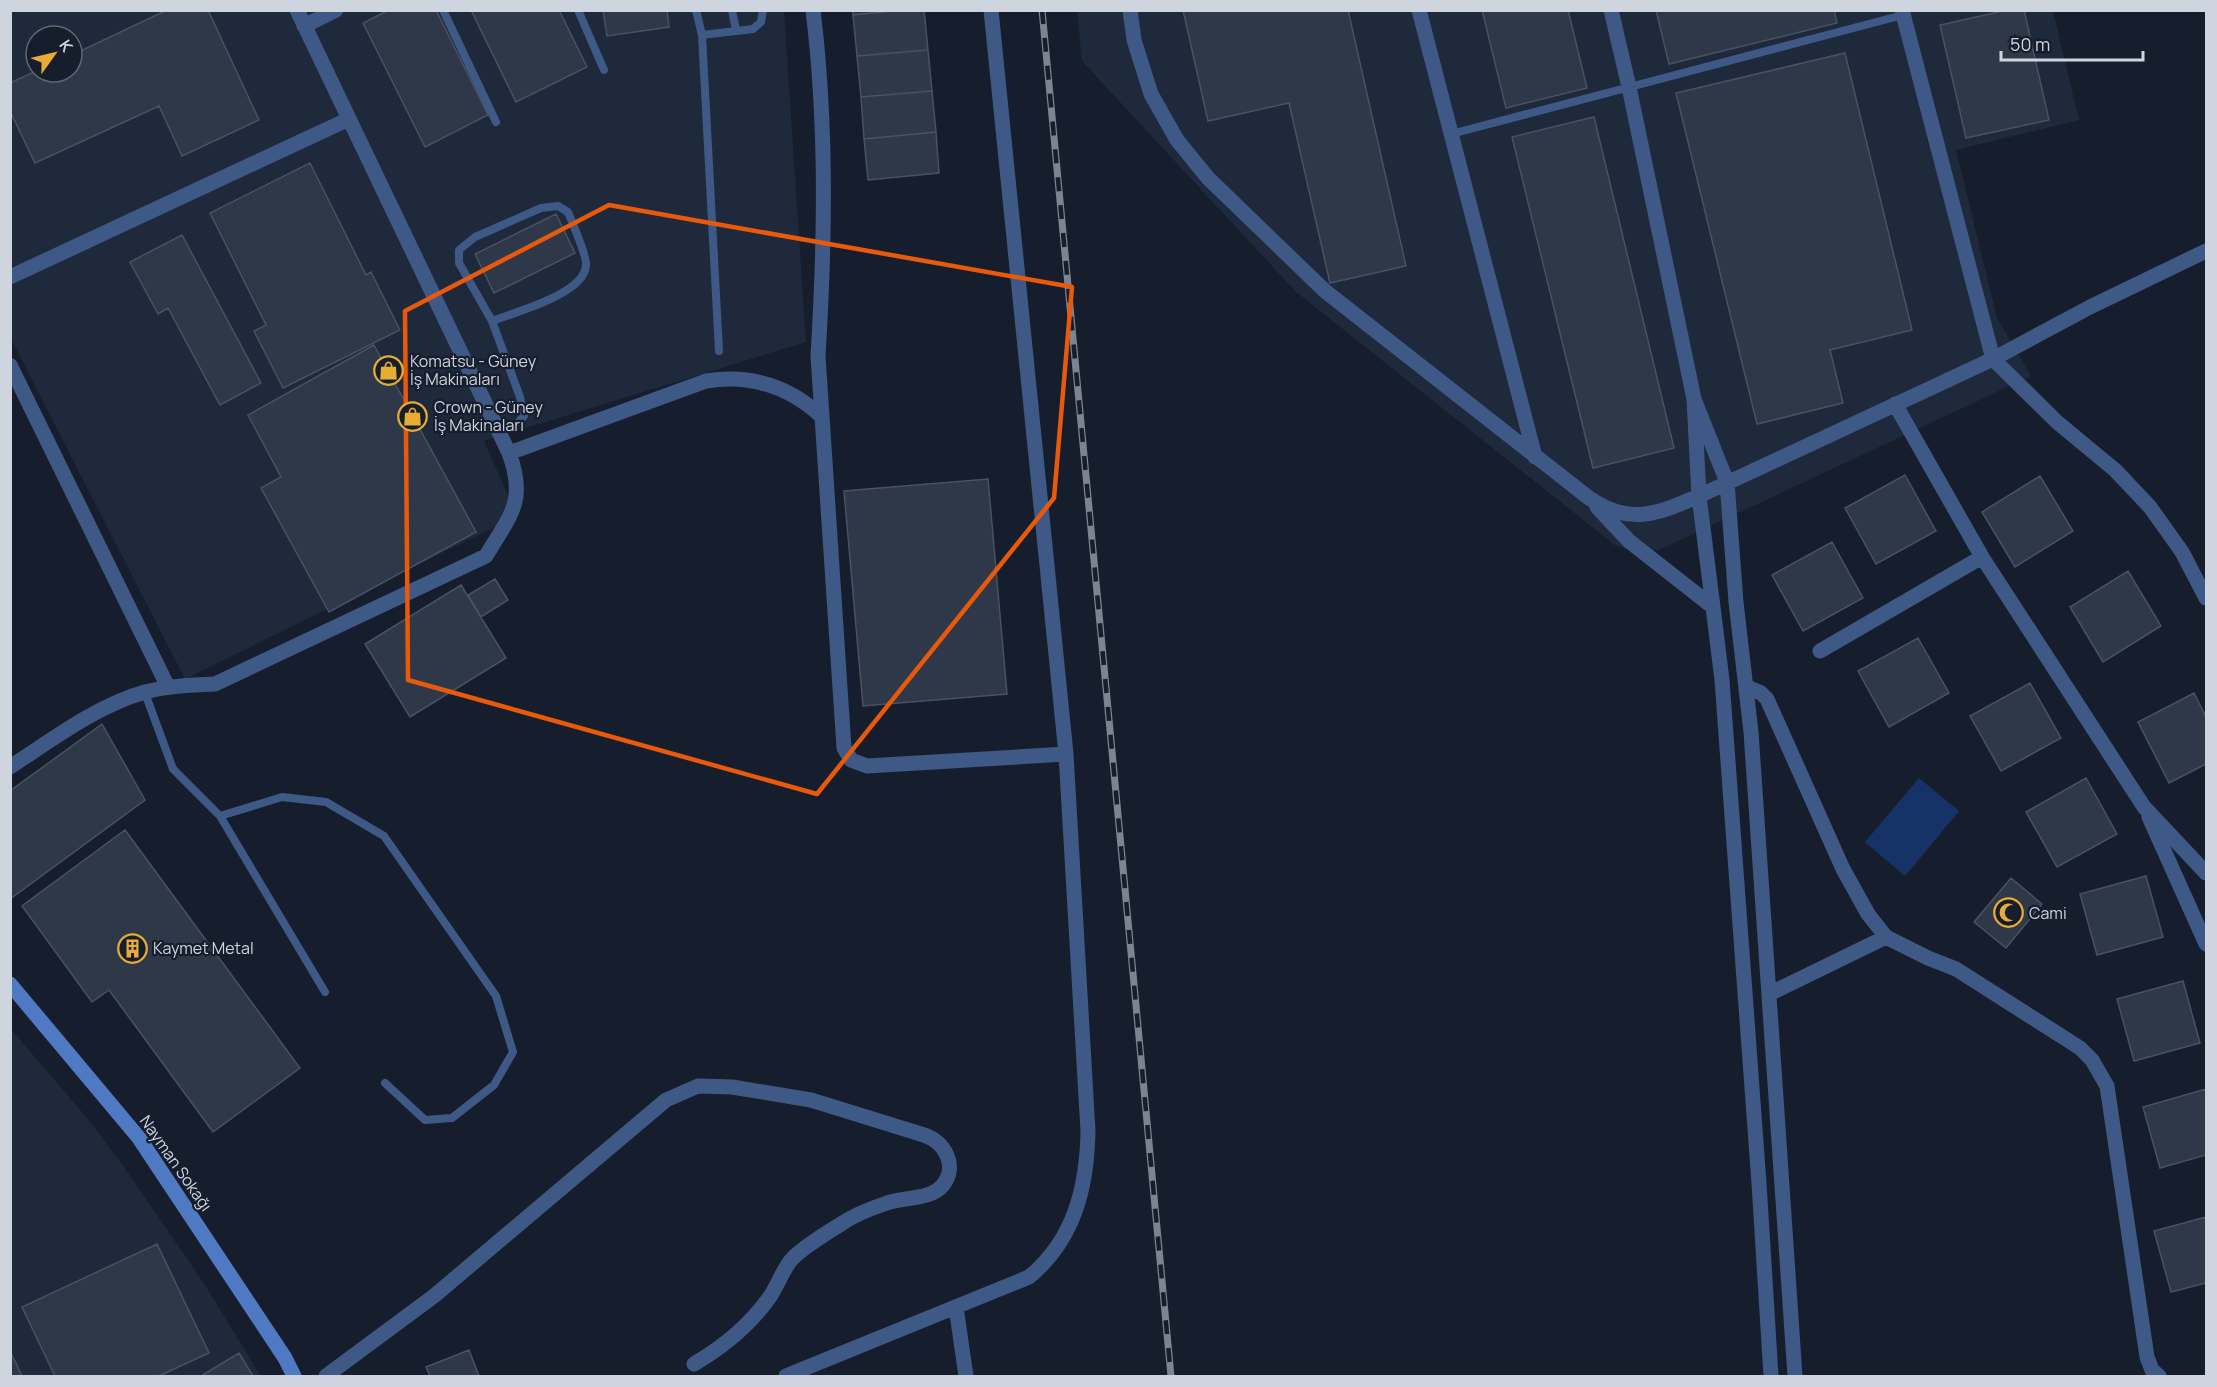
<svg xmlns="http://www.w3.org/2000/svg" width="2217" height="1387" font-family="Manrope,sans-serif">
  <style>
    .built { fill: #1e293c; fill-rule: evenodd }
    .green { fill: #153367 }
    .building { fill: #2f3848; stroke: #485262; stroke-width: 1.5 }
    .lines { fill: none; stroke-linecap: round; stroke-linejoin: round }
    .lane { stroke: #3f5986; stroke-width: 8 }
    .street { stroke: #3f5986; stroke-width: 15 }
    .secondary { stroke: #4f79c2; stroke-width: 15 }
    .rail-casing { stroke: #7d8491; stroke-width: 7 }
    .rail { stroke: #161e2d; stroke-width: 4.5; stroke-dasharray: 14; stroke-linecap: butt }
    .marked { fill: none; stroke: #e8590c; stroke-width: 4.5; stroke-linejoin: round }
    .labels { text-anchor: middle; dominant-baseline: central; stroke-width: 4.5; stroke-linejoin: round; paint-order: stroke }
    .poi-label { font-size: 16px; fill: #cfd5df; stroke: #161e2d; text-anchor: start }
    .street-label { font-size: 16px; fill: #cfd5df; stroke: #161e2d }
  </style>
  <rect width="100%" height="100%" fill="#161e2d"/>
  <!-- built -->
  <path class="built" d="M11 11H784L806 342 484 441 517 516 185 679 11 339ZM36 36H72V72H36Z
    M1077 11H2053L2079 120 1956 150 1997 318 2031 376 1659 550 1638 552 1616 546 1296 292 1082 61Z
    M10 1028 88 1119 124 1167 203 1282 261 1376H11Z"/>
  <!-- green -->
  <path class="green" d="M1919 778 1959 811 1905 876 1865 842Z"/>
  <!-- building -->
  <path class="building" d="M167 10H208L259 120 182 156 159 106 35 163 10 111V83L36 71 72 72V55Z
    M389 10H436L488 115 425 147 363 23Z
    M471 10H559L587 67 516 102Z
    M603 10H667L669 27 607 36Z
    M853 10H906L853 15Z
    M906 10H924L928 50 857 56 853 15Z
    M1183 10H1348L1406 266 1330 283 1289 103 1208 121Z
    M1482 10H1568L1587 88 1506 108Z
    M1656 10H1834L1837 23 1669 64Z
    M2007 10H2024L2049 120 1966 138 1940 25Z
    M928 50 932 91 861 97 857 56Z
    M1845 53 1912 330 1830 350 1843 403 1757 424 1676 93Z
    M932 91 936 132 864 139 861 97Z
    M1594 117 1674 448 1593 468 1512 137Z
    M936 132 939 173 868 180 864 139Z
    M310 163 366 275 371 272 400 330 283 388 254 331 266 325 210 213Z
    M556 214 575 253 494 293 475 254Z
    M182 235 261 383 220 405 168 308 158 314 130 262Z
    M374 345 476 532 329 612 261 488 281 477 248 415Z
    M1905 475 1936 531 1876 564 1845 508Z
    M2040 476 2073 531 2015 567 1982 512Z
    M988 479 1007 694 863 706 844 491Z
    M1832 542 1863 598 1803 631 1772 575Z
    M2128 571 2161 626 2103 662 2070 607Z
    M495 579 508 600 481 617 468 595Z
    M461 585 506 658 410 717 365 644Z
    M1918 638 1949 693 1889 727 1858 671Z
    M2030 683 2061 738 2001 771 1970 716Z
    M2194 693 2206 717V764L2169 783 2138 722Z
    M102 724 145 800 10 899V791Z
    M2086 778 2117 834 2057 867 2026 812Z
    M125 830 300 1068 213 1132 109 990 92 1002 22 906Z
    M2146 876 2163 937 2097 955 2080 894Z
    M2011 878 2042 904 2006 948 1974 922Z
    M2183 981 2200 1043 2134 1061 2117 999Z
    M2206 1089V1155L2160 1168 2143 1107Z
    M2206 1217V1283L2171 1292 2154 1231Z
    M157 1244 209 1353 159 1376H55L22 1307Z
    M469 1350 479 1376H430L426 1367Z
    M10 1351 22 1376H10Z
    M239 1353 253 1376H201Z"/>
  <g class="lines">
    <!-- lane -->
    <path class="lane" d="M443 10 496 122
      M578 10 604 70
      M696 10 702 35 719 351
      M732 10 736 30
      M702 35 753 29 761 22 763 10
      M1451 134 1903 15
      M492 321C515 312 585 294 586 265 587 256 572 222 568 212L558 206 541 208 475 237 459 250V263L492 321 520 397 524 416 515 426 499 432
      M145 693 173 769 220 816 282 797 326 802 384 836 496 996 513 1052 494 1085 452 1118 425 1120 385 1083
      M220 816 325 992"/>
    <!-- street -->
    <path class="street" d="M813 10C827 125 825 241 818 356L844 748 851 760 867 766 1066 754
      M1130 10 1134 40 1151 94 1177 140 1208 178 1325 291 1589 498C1630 526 1657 514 1699 496L1993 359 2090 307 2206 251
      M1419 10 1535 457
      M1611 10 1629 87 1694 399 1699 496 1713 607
      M1902 10 1993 359 2057 422 2115 470 2150 507 2182 552 2206 598
      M304 26 336 10
      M10 277 349 119
      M10 365 168 687
      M1694 399 1727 482 1736 602 1751 732 1795 1376
      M1895 404 1982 557 2144 807 2206 873
      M509 453 706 381C751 374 789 386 822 417
      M1597 507 1629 541 1713 607 1722 680 1759 1183 1771 1376
      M1820 651 1982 557
      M1747 687 1761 693 1767 699 1843 869 1868 914 1886 937 1928 958 1956 969 2080 1048 2092 1060 2107 1086 2147 1357 2152 1370 2159 1376
      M10 767C53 739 96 706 145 692 168 686 191 685 215 684L486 556C510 515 527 502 509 453L297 10
      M2149 817 2206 944
      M1769 994 1886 937
      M956 1307 966 1376
      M326 1376 434 1296 666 1100 698 1086 732 1087 811 1100 924 1135C945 1142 958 1166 943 1185 931 1200 903 1197 887 1203 872 1208 854 1215 841 1224 828 1232 802 1248 792 1259 784 1267 777 1287 769 1298 749 1326 723 1347 694 1364
      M786 1376 1029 1277C1074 1240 1087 1188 1088 1131L1066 754 991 10"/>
    <!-- secondary -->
    <path class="secondary" d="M10 984 139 1138 285 1358 294 1376"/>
    <defs>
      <path id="rail" d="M1042 10 1171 1376"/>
    </defs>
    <!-- rail casing -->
    <use href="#rail" class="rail-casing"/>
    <!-- rail -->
    <use href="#rail" class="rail"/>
  </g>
  <!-- marked area -->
  <path class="marked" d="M609 205 1072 287 1054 498 817 794 408 680 405 311Z"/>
  <!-- icons -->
  <defs>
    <symbol id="shop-ring" viewBox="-11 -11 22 22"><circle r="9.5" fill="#161e2d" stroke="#e6ac36" stroke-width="1.5"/><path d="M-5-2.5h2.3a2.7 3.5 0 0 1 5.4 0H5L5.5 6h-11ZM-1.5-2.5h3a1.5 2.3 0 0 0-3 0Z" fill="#e6ac36"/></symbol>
    <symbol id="mosque-ring" viewBox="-11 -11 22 22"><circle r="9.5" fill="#161e2d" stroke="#e6ac36" stroke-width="1.5"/><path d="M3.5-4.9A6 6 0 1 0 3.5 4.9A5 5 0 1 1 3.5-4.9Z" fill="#e6ac36"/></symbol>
    <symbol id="building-ring" viewBox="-11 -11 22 22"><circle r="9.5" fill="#161e2d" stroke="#e6ac36" stroke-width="1.5"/><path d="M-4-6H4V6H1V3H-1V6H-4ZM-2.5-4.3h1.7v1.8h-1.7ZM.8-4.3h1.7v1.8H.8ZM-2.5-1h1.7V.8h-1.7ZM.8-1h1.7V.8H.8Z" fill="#e6ac36"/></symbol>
  </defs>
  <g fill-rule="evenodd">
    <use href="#shop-ring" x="372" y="354" width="33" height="33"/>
    <use href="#shop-ring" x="396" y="400" width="33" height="33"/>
    <use href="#mosque-ring" x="1992" y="896" width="33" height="33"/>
    <use href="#building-ring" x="116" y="932" width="33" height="33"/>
  </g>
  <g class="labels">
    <!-- poi labels -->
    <g class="poi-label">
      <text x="410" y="361">Komatsu - Güney<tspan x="410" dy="18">İş Makinaları</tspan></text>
      <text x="434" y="407">Crown - Güney<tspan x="434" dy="18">İş Makinaları</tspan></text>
      <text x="2029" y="913">Cami</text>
      <text x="153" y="948">Kaymet Metal</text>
    </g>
    <!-- street labels -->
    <g class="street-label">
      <text transform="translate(176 1163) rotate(55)">Nayman Sokağı</text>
    </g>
  </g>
  <!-- border -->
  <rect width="2217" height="1387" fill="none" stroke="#cfd5df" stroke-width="24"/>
  <!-- north arrow -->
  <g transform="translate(54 54) rotate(56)"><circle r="28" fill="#161e2d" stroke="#606774" stroke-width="1.5"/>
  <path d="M0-4.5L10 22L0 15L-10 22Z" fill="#e6ac36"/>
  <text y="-9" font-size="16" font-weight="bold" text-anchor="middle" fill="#cfd5df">K</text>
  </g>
  <!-- scale -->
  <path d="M2001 51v9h142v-9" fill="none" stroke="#cfd5df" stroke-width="3"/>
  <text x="2010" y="51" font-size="18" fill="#cfd5df" stroke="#161e2d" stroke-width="4.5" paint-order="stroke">50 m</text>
</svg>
